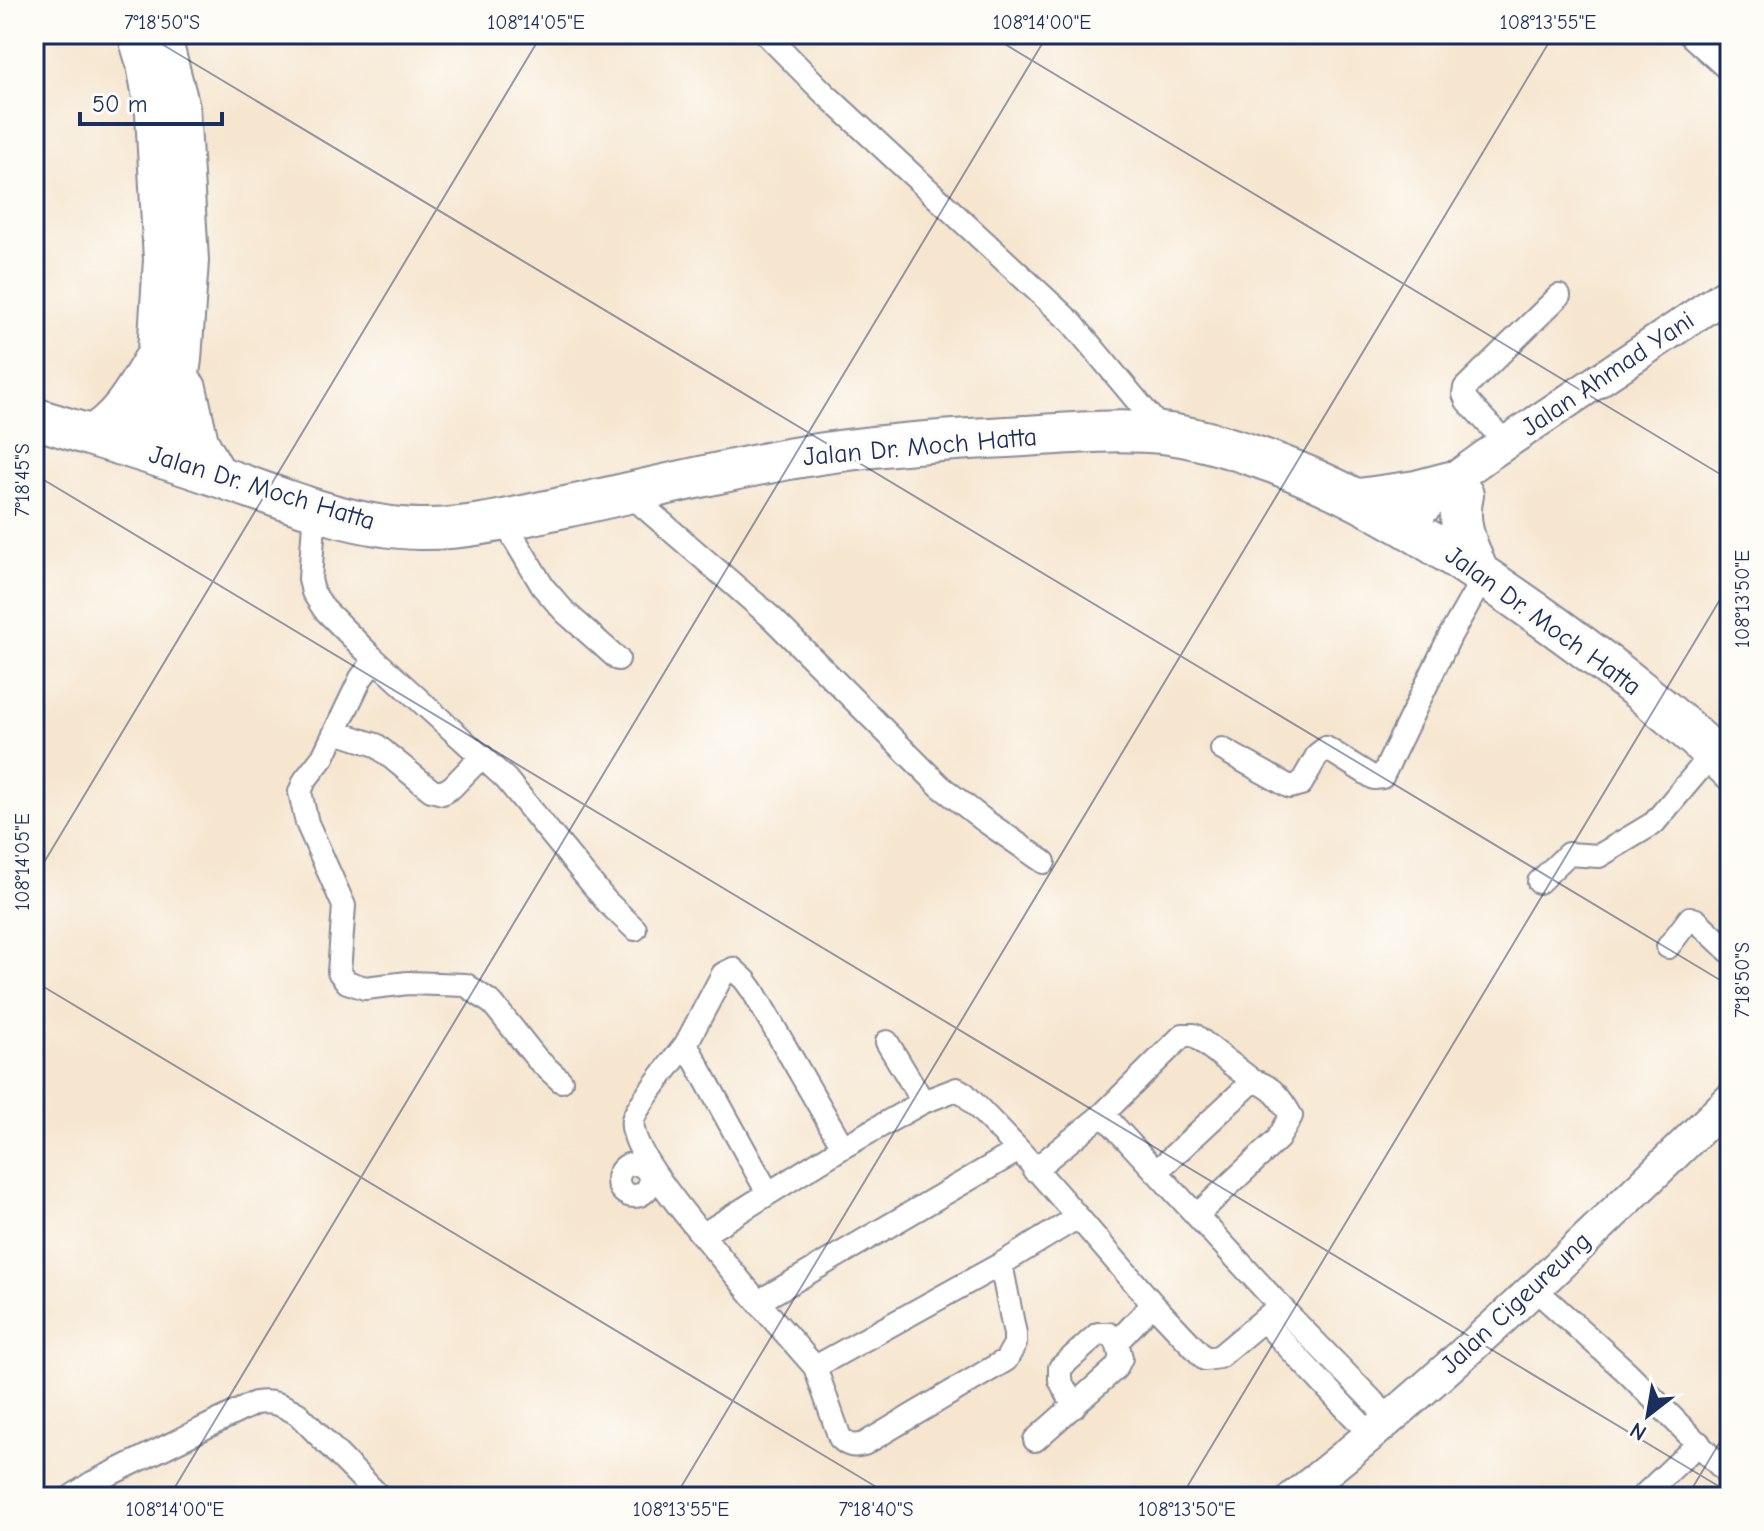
<svg xmlns="http://www.w3.org/2000/svg" width="1764" height="1531" font-family="'Comic Neue',sans-serif">
  <style>
    .lines { fill: none; stroke-linecap: round; stroke-linejoin: round }
    .street-casing { stroke: #888a97; stroke-width: 26 }
    .secondary-casing { stroke: #888a97; stroke-width: 36 }
    .primary-casing { stroke: #888a97; stroke-width: 40 }
    .highway-casing { stroke: #888a97; stroke-width: 44 }
    .street { stroke: #fff; stroke-width: 22 }
    .secondary { stroke: #fff; stroke-width: 32 }
    .primary { stroke: #fff; stroke-width: 36 }
    .highway { stroke: #fff; stroke-width: 40 }
    .ticks { fill: none; stroke: #1b2f5e; stroke-width: 2; stroke-opacity: 0.45 }
    .labels { text-anchor: middle; dominant-baseline: central; stroke-width: 7; stroke-linejoin: round; paint-order: stroke }
    .street-label { font-size: 26px; fill: #1b2f5e; stroke: #fdfcf7 }
    .neatline { fill: none; stroke: #1b2f5e; stroke-width: 3 }
    .ticks-label { font-size: 20px; text-anchor: middle; fill: #1b2f5e }
  </style>
  <rect width="100%" height="100%" fill="#fdfcf7"/>
  <filter id="ink" filterUnits="userSpaceOnUse"><feTurbulence type="fractalNoise" baseFrequency=".0125" numOctaves="2"/><feDisplacementMap in="SourceGraphic" scale="16" xChannelSelector="R" yChannelSelector="G"/><feConvolveMatrix kernelMatrix="1 2 1 2 8 2 1 2 1" color-interpolation-filters="sRGB"/></filter>
  <filter id="wash" filterUnits="userSpaceOnUse"><feTurbulence type="fractalNoise" baseFrequency=".006" numOctaves="4" result="noise"/><feDisplacementMap in="SourceGraphic" scale="32" xChannelSelector="R" yChannelSelector="G"/><feGaussianBlur stdDeviation="1.8" result="paint"/><feColorMatrix in="noise" values="0 0 0 0 0 0 0 0 0 0 0 0 0 0 0 0 0 1.4 0 .05"/><feComposite in="paint" operator="in"/></filter>
  <g filter="url(#wash)">
    <rect width="100%" height="100%" fill="#f6e6d0"/>
  </g>
  <g filter="url(#ink)">
    <g class="lines">
      <defs>
        <path id="street" d="M766 34 823 92 1072 323 1164 433
          M1689 34 1730 71
          M1506 443 1467 401 1464 394 1465 388 1559 296
          M628 493 772 618 940 786 985 821 1044 862
          M315 509 310 579 313 592 324 609 372 657 506 779 606 901 635 929
          M503 520 543 587 565 612 618 659
          M375 660 361 678 323 757 305 780 300 792 307 823 344 906 339 972 347 982 365 988 408 983 466 985 493 1004 537 1059 561 1081
          M336 732 376 745 431 790 442 793 452 787 482 756
          M1222 749 1290 787 1301 784 1318 754 1326 748 1374 778 1382 777 1451 634 1484 576
          M1539 882 1568 854 1599 856 1654 823 1713 753
          M1668 947 1690 918 1696 920 1730 952
          M887 1042 923 1102
          M686 1044C675 1059 636 1106 633 1120 628 1147 685 1214 702 1235
          M1103 1114 1183 1035H1194L1253 1081 1156 1172
          M618 1180a16 16 0 1 1 32 0a16 16 0 1 1-32 0Z
          M1034 1170 1103 1114 1280 1306 1389 1418
          M768 1193 686 1044 723 974 733 969 745 980 753 991 843 1147
          M1197 1215 1278 1139 1291 1116C1282 1100 1272 1085 1253 1081
          M1001 1264 1015 1334V1344L1006 1360 864 1444C853 1447 848 1446 840 1438L815 1367 1001 1264 1078 1217 1153 1304 1205 1359 1219 1357 1280 1306
          M1535 1289 1628 1373 1730 1476
          M758 1302 702 1235 843 1147 923 1102 957 1089 964 1093 1019 1150
          M1263 1320 1370 1434
          M815 1367 758 1302 1019 1150 1078 1217
          M1074 1407 1060 1380V1368L1098 1334H1109L1117 1342
          M1035 1440 1116 1368 1121 1358 1117 1342 1153 1304
          M71 1497 92 1483 255 1403C272 1400 283 1405 298 1414L380 1497
          M1642 1497 1699 1443"/>
        <path id="secondary" d="M1406 525 1450 482 1486 456 1730 292
          M1294 1497C1449 1376 1589 1237 1730 1100"/>
        <path id="primary" d="M136 34 145 64 154 113 162 260 156 352 144 452
          M162 34 181 107 190 261 183 359 169 460
          M188 388 200 442 219 476
          M88 435C118 420 135 388 151 361"/>
        <path id="highway" d="M34 418C95 437 157 455 217 476 282 498 351 528 420 529 468 530 518 517 565 507 639 491 713 473 788 459 866 445 946 440 1025 436 1070 433 1117 429 1162 433 1195 437 1229 447 1260 458 1362 493 1450 552 1538 614 1605 662 1671 712 1730 769
          M1463 495C1456 524 1467 545 1478 572
          M1359 499 1416 491 1450 482"/>
      </defs>
      <!-- street casing -->
      <use href="#street" class="street-casing"/>
      <!-- secondary casing -->
      <use href="#secondary" class="secondary-casing"/>
      <!-- primary casing -->
      <use href="#primary" class="primary-casing"/>
      <!-- highway casing -->
      <use href="#highway" class="highway-casing"/>
      <!-- street -->
      <use href="#street" class="street"/>
      <!-- secondary -->
      <use href="#secondary" class="secondary"/>
      <!-- primary -->
      <use href="#primary" class="primary"/>
      <!-- highway -->
      <use href="#highway" class="highway"/>
    </g>
  </g>
  <!-- ticks -->
  <path class="ticks" d="M145 34 1730 986M988 34 1730 480M34 37 36 34M34 474 1730 1493M34 879 542 34M34 981 893 1497M34 1488 49 1497M169 1497 1048 34M675 1497 1554 34M1181 1497 1730 583M1687 1497 1730 1425"/>
  <g class="labels">
    <!-- street labels -->
    <g class="street-label">
      <text transform="translate(1608 374) rotate(-34)">Jalan Ahmad Yani</text>
      <text transform="translate(920 447) rotate(-5)">Jalan Dr. Moch Hatta</text>
      <text transform="translate(262 488) rotate(17)">Jalan Dr. Moch Hatta</text>
      <text transform="translate(1543 621) rotate(36)">Jalan Dr. Moch Hatta</text>
      <text transform="translate(1516 1303) rotate(-43)">Jalan Cigeureung</text>
    </g>
  </g>
  <!-- margin -->
  <rect width="1764" height="1531" fill="none" stroke="#fdfcf7" stroke-width="88"/>
  <!-- north arrow -->
  <g transform="translate(1648 1415) rotate(211)" stroke="#fdfcf7" stroke-width="6" paint-order="stroke">
  <path d="M0-6L14 30L0 20L-14 30Z" fill="#1b2f5e"/>
  <text y="-12" font-size="22" font-weight="bold" text-anchor="middle" fill="#1b2f5e">N</text>
  </g>
  <!-- scale -->
  <path d="M80 112v12h142v-12" fill="none" stroke="#1b2f5e" stroke-width="4"/>
  <text x="92" y="112" font-size="24" fill="#1b2f5e" stroke="#fdfcf7" stroke-width="6" paint-order="stroke">50 m</text>
  <rect x="44" y="44" width="1676" height="1443" class="neatline"/>
  <g class="ticks-label">
    <text x="162" y="29">7°18'50"S</text>
    <text x="536" y="29">108°14'05"E</text>
    <text x="1042" y="29">108°14'00"E</text>
    <text x="1548" y="29">108°13'55"E</text>
    <text transform="translate(22 480) rotate(-90)" y="7">7°18'45"S</text>
    <text transform="translate(1742 599) rotate(-90)" y="7">108°13'50"E</text>
    <text transform="translate(22 862) rotate(-90)" y="7">108°14'05"E</text>
    <text transform="translate(1742 980) rotate(-90)" y="7">7°18'50"S</text>
    <text x="175" y="1516">108°14'00"E</text>
    <text x="681" y="1516">108°13'55"E</text>
    <text x="876" y="1516">7°18'40"S</text>
    <text x="1187" y="1516">108°13'50"E</text>
  </g>
</svg>
